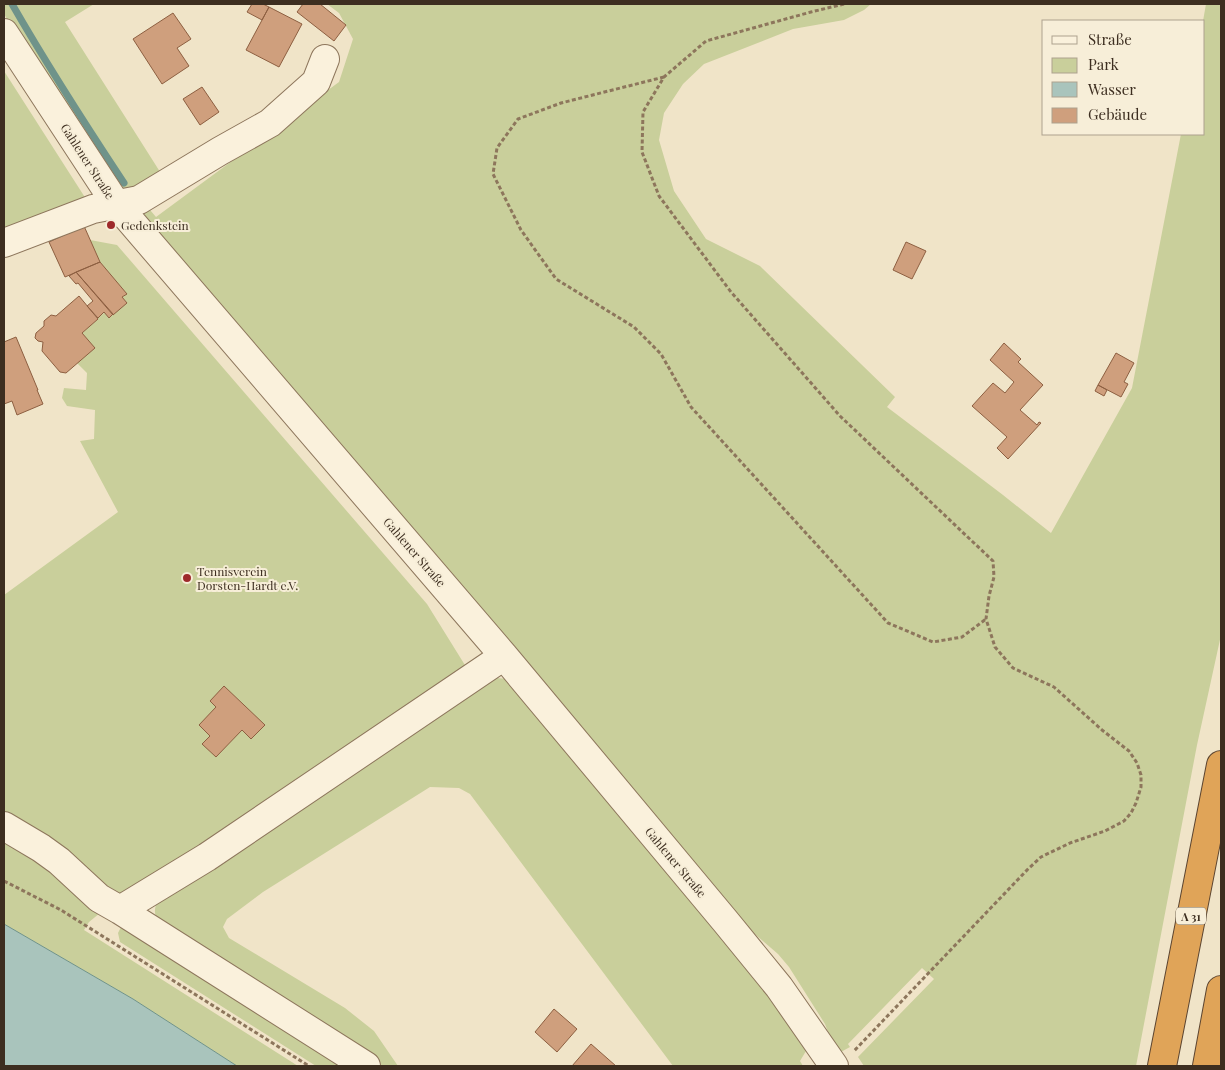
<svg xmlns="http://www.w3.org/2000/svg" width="1225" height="1070" font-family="'Playfair Display',serif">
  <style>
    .green { fill: #c9cf9b }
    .water { fill: #a9c4bc; stroke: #6f938a }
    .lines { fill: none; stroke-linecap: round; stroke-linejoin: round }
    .stream { stroke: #6f938a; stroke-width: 7 }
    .building { fill: #cf9f7d; stroke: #8d5f41 }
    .minor-casing { stroke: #8d765c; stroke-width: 30 }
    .highway-casing { stroke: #5b4430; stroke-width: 30 }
    .path { stroke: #8d765c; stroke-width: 3; stroke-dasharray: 4 2.5; stroke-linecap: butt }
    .minor { stroke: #faf1dc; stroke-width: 28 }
    .highway { stroke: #e0a458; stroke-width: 28 }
    .poi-dot { fill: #9e2a2b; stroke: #f7eed8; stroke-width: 2 }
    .labels { text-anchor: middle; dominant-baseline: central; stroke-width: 4; stroke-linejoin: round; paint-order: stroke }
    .shield { fill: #f7eed8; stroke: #756857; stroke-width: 1 }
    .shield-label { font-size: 11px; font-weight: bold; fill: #3d2e20 }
    .street-label { font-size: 12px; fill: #3d2e20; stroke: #f7eed8 }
    .poi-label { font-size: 12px; fill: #3d2e20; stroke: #f7eed8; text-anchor: start }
  </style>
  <rect width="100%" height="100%" fill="#f0e4c8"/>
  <!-- green -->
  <path class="green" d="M4 4H94L65 22 162 175 124 195 32 60 4 14Z
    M327 4H871L864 10 844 20 793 29 704 64 683 84 664 113 659 140 674 191 706 239 760 266 895 397 887 407 1003 495 1051 533 1132 388 1181 134H1204L1203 21 1206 4H1221V635L1197 745 1136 1066H864L858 1057 934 979 922 968 848 1044 850 1047 839 1053 833 1045 825 1024 789 967 778 954 749 929 142 225 141 211 145 204 156 217 339 82 353 39 339 13Z
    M4 71 86 199 4 234Z
    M90 240 117 245 427 604 468 670 249 817 122 895 102 887 4 818V595L118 512 80 441 94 439 95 410 67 406 62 398 64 388 86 390 87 373 77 363 82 333 98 319V318L126 294 100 262Z
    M497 678 508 679 539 715 807 1043 806 1051 800 1061 803 1066H673L470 794 459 788 430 787 263 892 227 919 223 927 229 938 345 1008 374 1031 398 1066H383L165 931C157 920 151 914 158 900L492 680Z
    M4 832 100 913 89 922 84 930 298 1066H237L133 999 4 924Z
    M121 927 344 1066H316L120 942 118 933Z"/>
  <!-- water -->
  <path class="water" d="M4 924 133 999 237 1066H4Z"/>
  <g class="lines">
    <!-- stream -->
    <path class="stream" d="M12 4C47 65 85 124 124 183"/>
  </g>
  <!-- building -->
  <path class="building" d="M252 4H263L269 7 262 20 247 12Z
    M303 4H320L346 25 334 41 297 12Z
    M269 7 302 24 279 67 246 50Z
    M173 13 191 39 177 48 189 66 162 84 133 39Z
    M202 87 219 112 200 125 183 99Z
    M84 226 100 262 65 277 49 242Z
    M906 242 926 251 912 279 893 270Z
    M100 262 127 294 122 297 127 303 113 315 76 272Z
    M76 272 113 314 109 318 104 312 98 318 87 306 93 301 78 283 76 284 69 276Z
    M79 296 98 319 82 333 95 348 66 373 60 372 42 351 43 342 38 341 35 338 36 333 44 326V321L51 315 56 316Z
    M16 337 38 390H37L43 404 17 415 12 401 4 404V342Z
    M1004 343 1021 359 1018 362 1043 385 1020 410 1037 425 1039 422 1041 423 1008 459 997 448 1007 437 972 406 993 383 1005 393 1014 382 990 360Z
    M1116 353 1134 363 1124 382 1128 384 1121 397 1098 385Z
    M1098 385 1107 390 1104 396 1095 391Z
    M224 686 265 725 251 739 242 730 216 757 202 744 210 736 199 725 216 707 210 701Z
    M554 1009 577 1029 557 1052 535 1032Z
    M591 1044 616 1066H572Z"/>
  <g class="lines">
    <defs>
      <path id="minor" d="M4 33 116 204 504 656 726 922 779 987 834 1066
        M4 243 93 209 139 200 220 151 270 123 316 82 325 59
        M4 826 41 848 59 861 99 898 120 910 366 1066
        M120 910 207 857 504 656"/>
      <path id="highway" d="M1162 1066 1221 765
        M1207 1066 1221 990"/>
    </defs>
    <!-- minor casing -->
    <use href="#minor" class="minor-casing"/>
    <!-- highway casing -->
    <use href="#highway" class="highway-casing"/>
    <!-- path -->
    <path class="path" d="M844 4 811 12 706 41 664 77 643 112 642 152 659 196 731 292 840 416 993 561 994 577 989 596 986 619 995 647 1013 668 1054 687 1102 730 1129 751 1137 763 1141 775V787L1136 803 1131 813 1124 821 1105 831 1070 843 1041 857 1028 869 854 1051
      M664 77 561 103 518 119 497 148 493 174 521 230 556 279 634 327 661 354 691 407 888 623 933 642 962 637 986 619
      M4 881 61 910 309 1066"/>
    <!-- minor -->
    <use href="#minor" class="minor"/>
    <!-- highway -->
    <use href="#highway" class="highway"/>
  </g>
  <!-- markers -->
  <g class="poi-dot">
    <circle cx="111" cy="225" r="5"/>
    <circle cx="187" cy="578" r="5"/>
  </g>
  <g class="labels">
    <!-- shield labels -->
    <rect class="shield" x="1176" y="907.5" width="30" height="17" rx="4"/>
    <g class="shield-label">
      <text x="1191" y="916">A 31</text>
    </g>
    <!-- street labels -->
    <g class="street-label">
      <text transform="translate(88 161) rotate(57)">Gahlener Straße</text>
      <text transform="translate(415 552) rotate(49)">Gahlener Straße</text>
      <text transform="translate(676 862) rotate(50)">Gahlener Straße</text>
    </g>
    <!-- poi labels -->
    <g class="poi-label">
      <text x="121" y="225">Gedenkstein</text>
      <text x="197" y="571">Tennisverein<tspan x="197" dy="14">Dorsten-Hardt e.V.</tspan></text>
    </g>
  </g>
  <!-- border -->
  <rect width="1225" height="1070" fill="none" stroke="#3d2e20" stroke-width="10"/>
  <!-- legend -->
  <rect x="1042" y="20" width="162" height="115" fill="#f7eed8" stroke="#ada18e"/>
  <rect x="1052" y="36" width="25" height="8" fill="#faf1dc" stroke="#ada18e"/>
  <text x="1088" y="45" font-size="15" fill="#3d2e20">Straße</text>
  <rect x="1052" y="58" width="25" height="15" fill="#c9cf9b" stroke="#ada18e"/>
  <text x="1088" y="70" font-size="15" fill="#3d2e20">Park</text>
  <rect x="1052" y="82" width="25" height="15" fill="#a9c4bc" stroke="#ada18e"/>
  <text x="1088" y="95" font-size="15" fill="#3d2e20">Wasser</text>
  <rect x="1052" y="108" width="25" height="15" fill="#cf9f7d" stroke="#ada18e"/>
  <text x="1088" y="120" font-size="15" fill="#3d2e20">Gebäude</text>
</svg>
